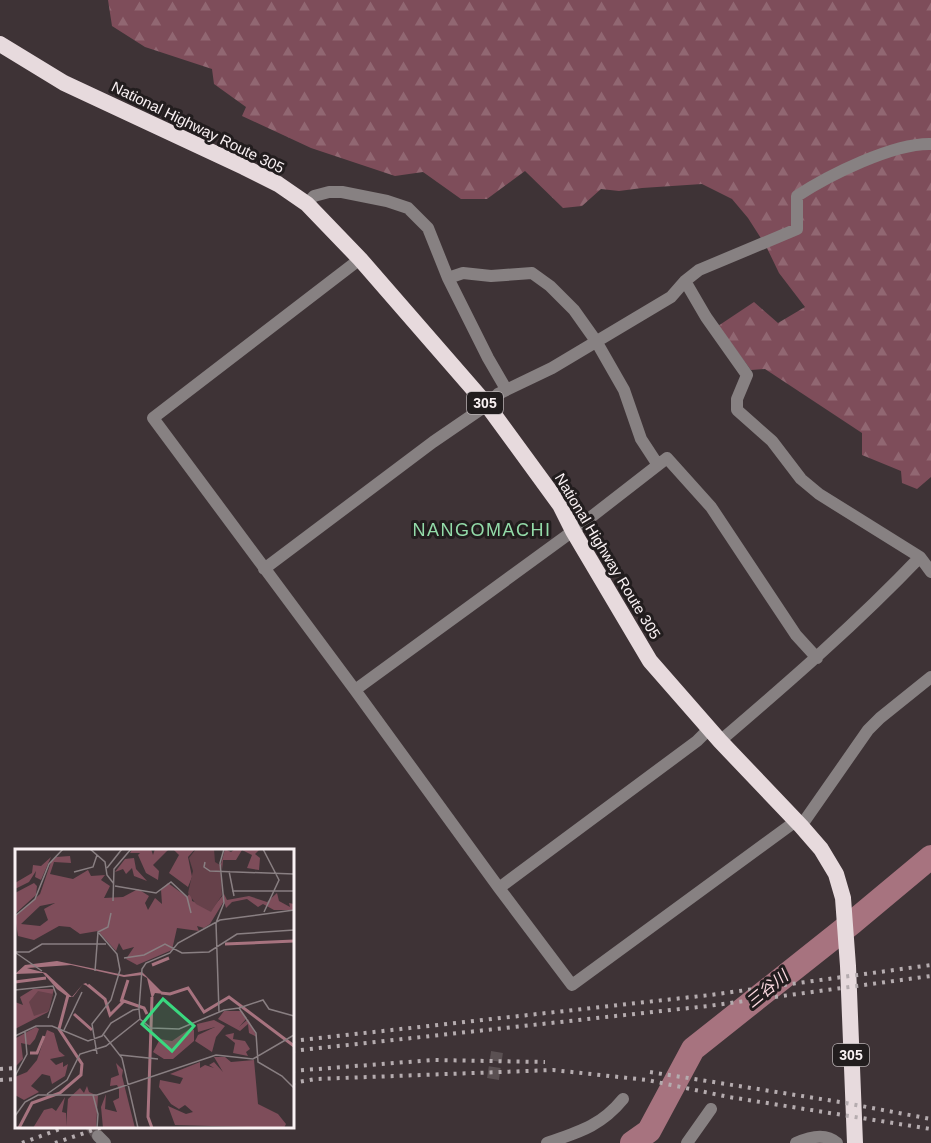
<svg xmlns="http://www.w3.org/2000/svg" width="931" height="1143" font-family="Arial,'Noto Sans JP',sans-serif">
  <style>
    .forest { fill: url(#forest-firs) }
    .lines { fill: none; stroke-linecap: round; stroke-linejoin: round }
    .river { stroke: #a7737f; stroke-width: 24 }
    .minor-tunnel { stroke: #5a5052; stroke-width: 12; stroke-dasharray: 12 6; stroke-linecap: butt }
    .minor { stroke: #878182; stroke-width: 12 }
    .trunk { stroke: #e7dadd; stroke-width: 16 }
    .rail { stroke: #b5acaf; stroke-width: 4; stroke-dasharray: 3 6; stroke-linecap: butt }
    .labels { text-anchor: middle; dominant-baseline: central; stroke-width: 6; stroke-linejoin: round; paint-order: stroke }
    .shield { fill: #221d1e; stroke: #b9b2b4; stroke-width: 1.5 }
    .shield-label { font-size: 14px; font-weight: bold; fill: #faf2f4 }
    .street-label { font-size: 15px; fill: #faf2f4; stroke: #221d1e }
    .water-label { font-size: 16px; font-style: italic; fill: #fcdae1; stroke: #221d1e }
    .quarter-label { font-size: 18px; letter-spacing: 1.5px; fill: #93dba9; stroke: #221d1e }
    .inset-river { fill: none; stroke: #a7737f; stroke-width: 3 }
    .inset-road { fill: none; stroke: #897f82; stroke-width: 1.5 }
    .view { fill: #3ad87f; fill-opacity: 0.15; stroke: #3ad87f; stroke-width: 3 }
    .inset-edge { fill: none; stroke: #faf2f4; stroke-width: 3 }
  </style>
  <defs>
    <pattern id="forest-firs" width="22" height="20" patternUnits="userSpaceOnUse" patternTransform="scale(1.5)"><rect width="22" height="20" fill="#7e4d5a"/><path d="M5 1l3.5 6h-7zM16 11l3.5 6h-7z" fill="#916772"/></pattern>
  </defs>
  <rect width="100%" height="100%" fill="#3e3336"/>
  <!-- forest -->
  <path class="forest" d="M108 0H931V477L917 489 902 483 901 471 862 455V433L765 369 751 370 718 326 754 302 778 323 805 307 779 273 766 246 748 218 732 199 702 184 642 188 619 191 601 189 582 206 563 208 525 171 487 199H461L423 172 395 176 311 148 242 116 246 107 214 84 212 69 145 47 112 26Z"/>
  <g class="lines">
    <!-- river -->
    <path class="river" d="M632 1143 649 1131 693 1049 853 922 931 857"/>
    <!-- minor-tunnel -->
    <path class="minor-tunnel" d="M493 1079 497 1052
      M91 1126 98 1136"/>
    <!-- minor -->
    <path class="minor" d="M307 204 314 196 329 192H342L387 201 408 208 428 228 448 278 488 358 506 389
      M360 259 153 418 355 690 499 888 572 985 796 821
      M448 278 463 273 491 276 532 273 550 286 574 310 596 341 624 390 641 439 658 465
      M685 281 706 317 747 375 737 399V410L772 441 801 479 819 494 920 557 931 572
      M264 569 433 442 487 405 498 394 552 368 671 297 685 281 699 270 797 229V196C829 175 893 143 931 144
      M355 690 573 531 667 458 711 507 796 635 817 658
      M720 741C789 682 857 623 920 557
      M801 826 868 730 880 718 931 677
      M499 888 697 741 709 729
      M98 1136 105 1143
      M547 1143C579 1132 601 1126 623 1099
      M687 1143 711 1109
      M796 1143C809 1137 825 1132 837 1143"/>
    <!-- trunk -->
    <path class="trunk" d="M0 44 64 83 244 167 278 184 307 204 360 259 487 405 560 505 573 531 650 661 720 741 801 826 821 849 836 874 843 898 848 966 855 1143"/>
    <!-- rail -->
    <path class="rail" d="M292 1041 710 995 931 965
      M292 1051 708 1006 931 976
      M0 1069 16 1068
      M292 1071 433 1060 545 1062
      M650 1072 840 1102 931 1119
      M0 1080 16 1079
      M292 1083 316 1079 553 1070 647 1080 729 1097 931 1129
      M22 1143 68 1126
      M55 1143 105 1126"/>
  </g>
  <g class="labels">
    <!-- shield labels -->
    <g class="shield">
      <rect x="467" y="392" width="36" height="22" rx="4.5"/>
      <rect x="833" y="1044" width="36" height="22" rx="4.5"/>
    </g>
    <g class="shield-label">
      <text x="485" y="403">305</text>
      <text x="851" y="1055">305</text>
    </g>
    <!-- street labels -->
    <g class="street-label">
      <text transform="translate(198 127) rotate(26)">National Highway Route 305</text>
      <text transform="translate(608 556) rotate(59)">National Highway Route 305</text>
    </g>
    <!-- water labels -->
    <g class="water-label">
      <text transform="translate(767 989) rotate(-39)">三谷川</text>
    </g>
    <!-- quarter labels -->
    <g class="quarter-label">
      <text x="482" y="530">NANGOMACHI</text>
    </g>
  </g>
  <!-- overview -->
  <g transform="translate(15 849)">
    <rect width="279" height="279" fill="#3e3336"/>
    <path d="M117 0H136L138 6 140 0H154L138 16 144 22 143 31 131 24 123 6 125 4H115ZM158 0H180L173 8 177 28 173 38 154 24 164 6ZM210 0 216 3 220 0H245L240 5 245 9 244 21 232 19 237 6 227 1 221 11H208L207 21 206 15ZM55 7 56 14 39 13 35 25 58 30 73 21 76 27 90 26 86 31 95 37 89 49 108 48 123 40 134 47 130 54 133 61 140 49 147 55 146 41 153 34 172 48 176 42 177 52 189 57 193 55 195 62 209 45 212 51 234 47 252 53 262 44 264 52 275 58 274 54 279 55V61H259L248 55 243 58 232 50 217 53 211 59 209 52 195 75 189 79 182 77 184 82 162 79 157 101 122 116 111 110 119 98 108 101 104 94 101 102 83 82 65 85 55 78 44 77 19 91 3 87 0 68 25 45 36 13 41 8ZM40 54 29 60 33 71 25 77 6 75 25 57ZM36 8 26 31 20 28 21 22 14 33 0 40V34L17 24 18 16 26 17ZM119 9 121 20 132 32 119 27 117 19 111 25 108 20 100 23 110 10ZM19 34 22 37 21 46 0 65V44ZM18 140H39L33 163 0 180V153L8 156 5 148ZM209 162H227L232 169 224 178 233 170 242 188 234 184 233 175 225 182 203 170ZM199 171 210 177 201 188 197 203 180 192 183 186 200 178 183 183 182 175ZM21 178 24 180 20 190 15 196 6 194 8 210 0 218 1 189ZM176 179 179 181V192L158 210H149L138 203 145 190 157 192ZM32 181 39 184 44 202 50 207 35 210 41 216 48 213V218L53 215 50 227 37 235 35 227 27 225 16 237 24 243 9 251 0 246V228L12 223 22 211ZM219 184 218 190 230 192 235 200 231 203 233 207 218 204 220 194 210 186ZM199 208H210L216 213 239 211 243 255 263 265 271 275 269 279 160 276 153 257 171 265 178 263 170 256 164 260 156 255 144 238 145 231 165 235 168 229 155 225 185 213V219L190 216 199 219 194 216 199 213 208 223ZM101 214 108 221 107 227 120 279H88L86 258 91 245 90 260 102 263 98 252 104 249V240L102 236 95 237 96 229 104 226ZM72 237 74 243 83 247 81 279H18L29 261 37 259 41 262 50 248 47 263 51 264V277L53 250 65 239 69 244Z" fill="#7e4d5a" fill-rule="evenodd"/>
    <path d="M181 0H199L200 13 205 16 207 46 196 63 181 55 173 44 178 22 174 9ZM23 142 38 145 34 162 19 167 14 153Z" fill="#66414a"/>
    <path d="M42 112 109 126 127 123 149 145 140 144 137 150 132 129 127 126 109 128 56 116 12 119 31 124 57 148 68 135 71 134 76 139 68 135 58 148H53L42 140 28 124 0 125 10 116Z" fill="#a7737f"/>
    <path class="inset-river" d="M210 95 279 92M137 116 154 109M0 133 31 129M73 136 90 150 95 166 109 152 129 159 132 165M146 144 155 145 173 139 189 163 214 148 279 197M106 153 113 131M59 165 77 181M15 204H22L29 187M4 279 17 254 45 244 66 226 67 215 44 180 53 146M137 279 133 268 137 148"/>
    <path class="inset-road" d="M75 0 90 13 92 26 99 35M248 0 264 31 249 63M190 13 189 18 195 22 279 25M92 19 107 0M214 22 219 47M59 23 78 18 82 6M100 37 141 44 156 33 172 48 176 64M217 42H279M98 52 99 20 116 0M0 67 20 50 34 15 48 0M0 103H14L27 95H91M1 104 27 122M109 109 129 106 150 95 167 104 194 103 222 85 279 81M80 122 83 83M0 141 38 137 41 145 33 169M224 159 248 151 254 160 279 167M124 160 127 120 131 114 155 104 163 94 205 71 279 61M204 163 201 74 209 54 205 14 209 0M49 181 67 143M89 186 107 209 123 279M0 187 21 177H37L73 192 87 187 96 174 118 161 124 160 125 170 136 179 164 180 209 161 224 159 241 184 243 213 267 227 279 239M82 205 77 175 96 151 105 121 102 105 83 83 93 78 96 64M105 206 143 210M0 227 12 205 10 183M32 245 52 231 65 205 91 197 125 170M78 246 83 265 82 279M0 267 10 253 23 246H82L201 206 238 210 279 186"/>
    <path class="view" d="M148 150 179 177 157 202 127 175Z"/>
    <rect width="279" height="279" class="inset-edge"/>
  </g>
</svg>
